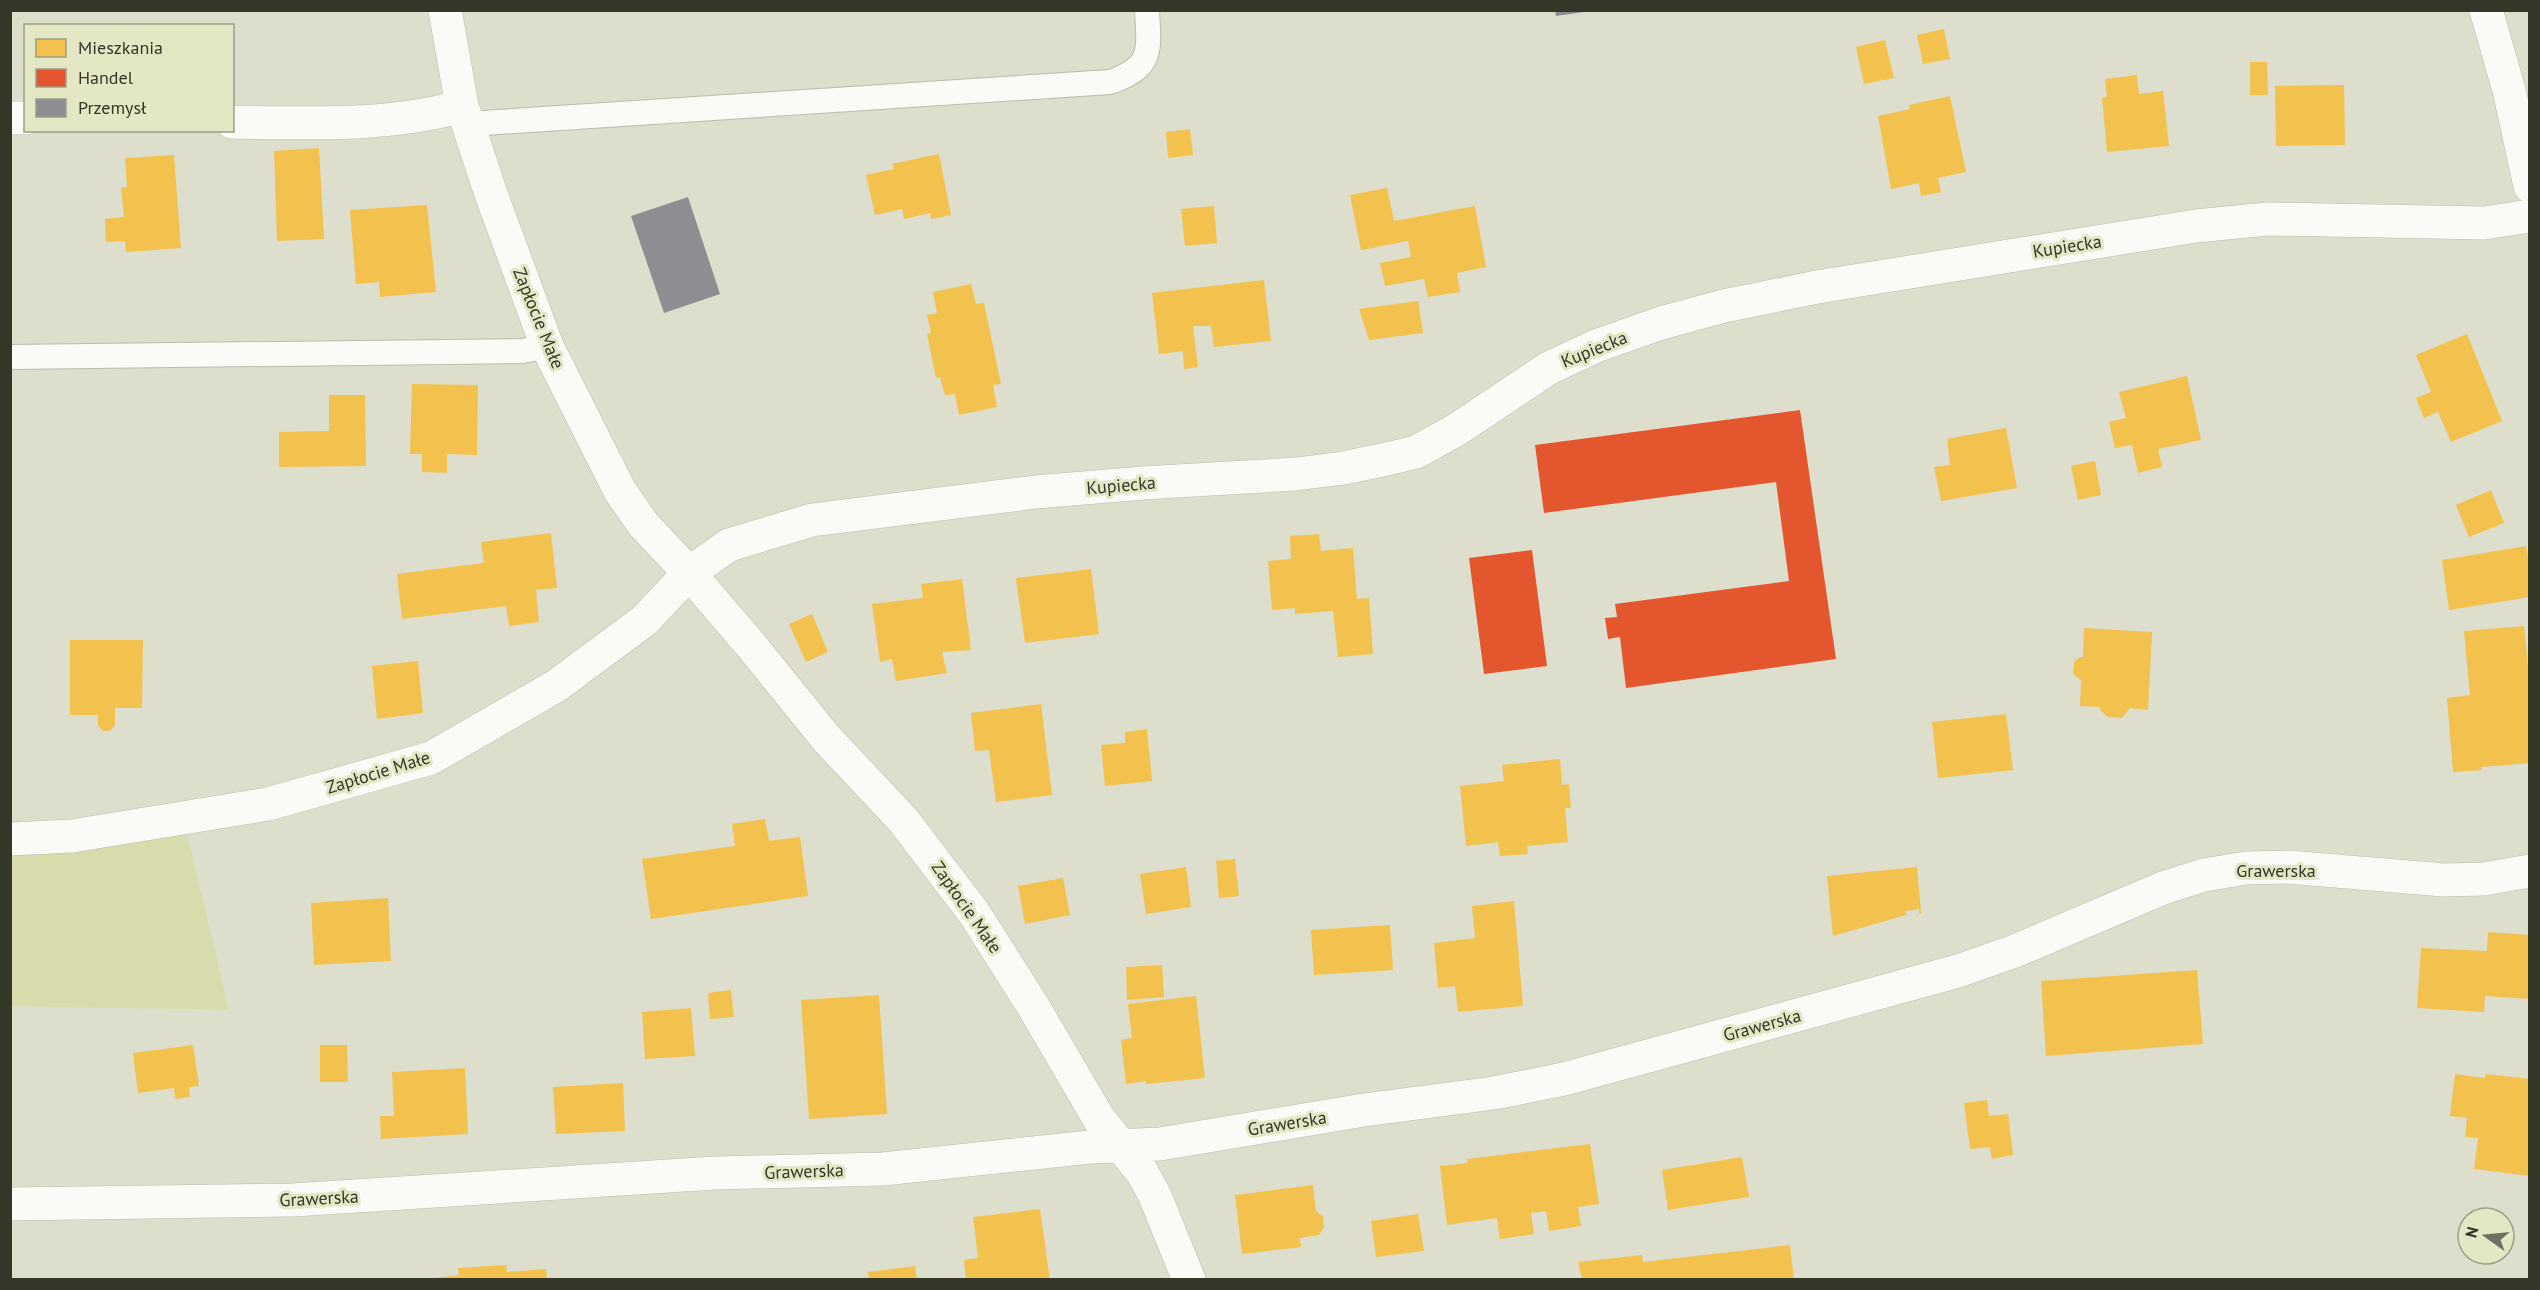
<svg xmlns="http://www.w3.org/2000/svg" width="2540" height="1290" font-family="'PT Sans',sans-serif">
  <style>
    .green { fill: #d8dcac }
    .homes { fill: #f2c14e }
    .shops { fill: #e4572e }
    .industry { fill: #8d8d92 }
    .lines { fill: none; stroke-linecap: round; stroke-linejoin: round }
    .lane-casing { stroke: #babcad; stroke-width: 26 }
    .street-casing { stroke: #babcad; stroke-width: 34 }
    .secondary-casing { stroke: #babcad; stroke-width: 34 }
    .lane { stroke: #fafaf7; stroke-width: 24 }
    .street { stroke: #fafaf7; stroke-width: 33 }
    .secondary { stroke: #fafaf7; stroke-width: 33 }
    .labels { text-anchor: middle; dominant-baseline: central; stroke-width: 6; stroke-linejoin: round; paint-order: stroke }
    .street-label { font-size: 18px; fill: #343628; stroke: #e3e7c4 }
  </style>
  <rect width="100%" height="100%" fill="#dddfcc"/>
  <!-- green -->
  <path class="green" d="M186 829 229 1010 11 1006V851Z"/>
  <!-- homes -->
  <path class="homes" d="M1944 29 1950 59 1923 64 1917 35Z
    M1885 40 1894 78 1864 84 1856 47Z
    M2250 62H2267L2268 95H2250Z
    M2137 75 2139 94 2163 91 2169 146 2107 152 2102 98 2107 97 2105 79Z
    M2344 85 2345 145 2276 146 2275 86Z
    M1950 96 1966 172 1938 178 1941 192 1921 196 1919 183 1891 189 1878 116 1910 109 1909 105Z
    M1190 129 1193 155 1168 158 1166 132Z
    M319 148 324 239 277 241 274 151Z
    M939 154 951 215 931 219 930 213 904 219 902 209 875 215 866 175 894 169 892 164Z
    M174 155 181 248 126 252 125 241 106 242 105 219 124 217 121 188 127 187 125 158Z
    M1387 188 1394 221 1475 206 1486 267 1457 273 1460 292 1428 297 1424 279 1385 286 1380 263 1411 257 1408 241 1361 250 1350 195Z
    M427 205 436 292 380 297 379 282 356 284 350 210Z
    M1214 206 1217 243 1185 246 1181 209Z
    M1264 280 1271 341 1214 347 1211 326H1193L1198 367 1184 369 1183 351 1159 354 1152 293Z
    M971 284 976 304 984 303 1001 384 993 385 997 407 959 415 955 394 945 395 940 377 936 378 927 334 931 333 927 315 937 313 933 292Z
    M1418 301 1423 333 1369 340 1359 309Z
    M2467 334 2502 421 2451 442 2438 412 2424 418 2416 398 2431 392 2416 355Z
    M2187 376 2201 440 2158 449 2162 467 2138 473 2132 445 2115 448 2109 422 2126 418 2119 392Z
    M412 384 478 385 477 455 447 454V473L422 472V454H410Z
    M329 395H365L366 466 279 467V432L329 431Z
    M2006 428 2017 488 1941 501 1934 467 1950 465 1947 439Z
    M2095 461 2101 495 2078 500 2071 466Z
    M2491 490 2504 523 2469 537 2456 505Z
    M551 533 557 588 536 590 539 622 509 626 506 606 402 619 397 574 484 563 481 542Z
    M1319 534 1321 551 1353 548 1357 599 1369 598 1373 654 1338 657 1333 611 1295 614V608L1272 610 1268 561 1291 559 1290 536Z
    M2526 546 2530 568V597L2449 610 2442 560Z
    M1091 569 1099 634 1025 643 1016 578Z
    M962 579 971 650 942 652 947 673 896 681 892 659 880 662 872 604 923 598 921 584Z
    M812 614 828 652 806 662 789 624Z
    M2524 626 2530 686V763L2481 767 2482 770 2453 772 2447 698 2470 695 2464 631Z
    M2084 628 2152 632 2148 710 2130 708 2122 718 2108 717 2100 710V707L2080 706 2081 680 2073 674 2074 662 2080 657H2083Z
    M70 640H143L142 708H115V725L110 731H103L98 725V715H70Z
    M418 661 423 713 377 719 372 666Z
    M1041 704 1052 795 996 802 989 750 975 751 971 713Z
    M2006 714 2013 770 1938 778 1932 722Z
    M1147 729 1152 781 1105 786 1101 745 1125 743V732Z
    M1560 759 1562 785 1569 784 1571 808H1565L1568 842 1527 846 1528 854 1500 856 1498 842 1466 846 1460 786 1504 781 1502 765Z
    M765 819 769 841 800 837 808 896 651 919 642 859 735 846 732 824Z
    M1235 859 1239 896 1219 898 1216 861Z
    M1186 867 1191 907 1146 914 1140 874Z
    M1917 867 1921 913 1919 914V909L1906 911V915L1833 936 1827 876Z
    M1063 878 1070 915 1025 924 1018 886Z
    M388 898 391 961 314 965 311 903Z
    M1514 901 1523 1006 1458 1012 1455 986 1438 988 1434 943 1475 938 1472 906Z
    M1390 925 1393 970 1314 975 1311 930Z
    M2488 932 2530 935V999L2485 996 2484 1012 2417 1008 2421 948 2487 951Z
    M1162 965 1164 997 1127 1000 1126 967Z
    M2197 970 2203 1044 2046 1056 2041 981Z
    M731 990 734 1017 710 1019 708 993Z
    M879 995 887 1114 809 1119 801 1000Z
    M1196 996 1205 1078 1146 1084V1081L1126 1084 1121 1040 1132 1038 1128 1004Z
    M691 1008 695 1056 645 1059 642 1012Z
    M193 1045 199 1086 189 1087 190 1097 175 1099 174 1088 138 1093 133 1053Z
    M320 1045H347L348 1082H320Z
    M465 1068 468 1134 381 1139 380 1116H394L392 1072Z
    M2455 1074 2485 1078 2486 1074 2530 1079V1176L2474 1169 2478 1138 2465 1137 2467 1118 2450 1116Z
    M623 1083 625 1131 556 1134 553 1087Z
    M1987 1100 1989 1116 2008 1114 2013 1155 1992 1159 1990 1147 1970 1149 1964 1103Z
    M1590 1144 1599 1204 1578 1207 1581 1226 1549 1231 1546 1211 1531 1213 1534 1234 1500 1239 1497 1218 1447 1225 1440 1166 1468 1163 1467 1159Z
    M1742 1157 1749 1197 1668 1210 1662 1170Z
    M1313 1185 1316 1211 1323 1216 1324 1227 1319 1235 1300 1238 1301 1247 1242 1254 1235 1195Z
    M1040 1209 1050 1280H966L964 1260 978 1258 973 1217Z
    M1418 1214 1424 1251 1376 1257 1371 1221Z
    M1790 1245 1794 1280H1582L1578 1262 1642 1255 1643 1262Z
    M506 1265 507 1272 546 1269 547 1280H417L459 1275 458 1268Z
    M915 1266 917 1280H869L868 1272Z"/>
  <!-- shops -->
  <path class="shops" d="M1800 410 1836 659 1626 688 1620 637 1608 639 1605 618 1617 617 1615 604 1789 581 1776 482 1544 513 1535 445Z
    M1532 550 1547 666 1484 674 1469 558Z"/>
  <!-- industry -->
  <path class="industry" d="M1555 10H1584V12L1556 16Z
    M688 197 720 294 664 313 631 216Z"/>
  <g class="lines">
    <defs>
      <path id="lane" d="M468 124 1110 82C1154 67 1149 50 1147 10
        M10 357 523 351 547 346"/>
      <path id="street" d="M445 10 462 106 491 194 547 346 620 491 643 524 689 573 750 644 826 738 903 820 974 913 1033 1006 1099 1119 1142 1172 1155 1196 1189 1280
        M10 118H26
        M232 122C309 123 389 127 462 106
        M10 839 72 836 268 804 431 758 556 686 645 620 689 573 729 545 812 520 1036 492 1143 483 1296 474 1344 468 1391 458 1416 452 1456 430 1549 368 1596 346 1661 323 1724 306 1817 287 2196 226 2267 219 2484 223 2530 216
        M10 1204 293 1200 715 1173 883 1169 1090 1147 1160 1144 1364 1110 1494 1093 1564 1079 1958 971 2015 951 2163 888 2204 875 2246 868 2288 867 2444 880 2484 879 2530 871"/>
      <path id="secondary" d="M2486 10 2509 90 2530 186"/>
    </defs>
    <!-- lane casing -->
    <use href="#lane" class="lane-casing"/>
    <!-- street casing -->
    <use href="#street" class="street-casing"/>
    <!-- secondary casing -->
    <use href="#secondary" class="secondary-casing"/>
    <!-- lane -->
    <use href="#lane" class="lane"/>
    <!-- street -->
    <use href="#street" class="street"/>
    <!-- secondary -->
    <use href="#secondary" class="secondary"/>
  </g>
  <g class="labels">
    <!-- street labels -->
    <g class="street-label">
      <text transform="translate(2067 246) rotate(-9)">Kupiecka</text>
      <text transform="translate(539 318) rotate(68)">Zapłocie Małe</text>
      <text transform="translate(1594 349) rotate(-22)">Kupiecka</text>
      <text transform="translate(1121 485) rotate(-5)">Kupiecka</text>
      <text transform="translate(378 772) rotate(-17)">Zapłocie Małe</text>
      <text x="2276" y="870">Grawerska</text>
      <text transform="translate(967 907) rotate(55)">Zapłocie Małe</text>
      <text transform="translate(1762 1025) rotate(-15)">Grawerska</text>
      <text transform="translate(1287 1123) rotate(-9)">Grawerska</text>
      <text transform="translate(804 1171) rotate(-2)">Grawerska</text>
      <text transform="translate(319 1198) rotate(-3)">Grawerska</text>
    </g>
  </g>
  <!-- border -->
  <rect width="2540" height="1290" fill="none" stroke="#343628" stroke-width="24"/>
  <!-- legend -->
  <rect x="24" y="24" width="210" height="108" fill="#e3e7c4" stroke="#9da086" stroke-width="1.5"/>
  <rect x="36" y="39" width="30" height="18" fill="#f2c14e" stroke="#9da086" stroke-width="1.5"/>
  <text x="78" y="54" font-size="18" fill="#343628">Mieszkania</text>
  <rect x="36" y="69" width="30" height="18" fill="#e4572e" stroke="#9da086" stroke-width="1.5"/>
  <text x="78" y="84" font-size="18" fill="#343628">Handel</text>
  <rect x="36" y="99" width="30" height="18" fill="#8d8d92" stroke="#9da086" stroke-width="1.5"/>
  <text x="78" y="114" font-size="18" fill="#343628">Przemysł</text>
  <!-- north arrow -->
  <g transform="translate(2486 1236) rotate(285)"><circle r="28" fill="#e3e7c4" stroke="#9da086" stroke-width="1.5"/>
  <path d="M0-4.5L10 22L0 15L-10 22Z" fill="#6f7161"/>
  <text y="-9" font-size="16" font-weight="bold" text-anchor="middle" fill="#343628">N</text>
  </g>
</svg>
